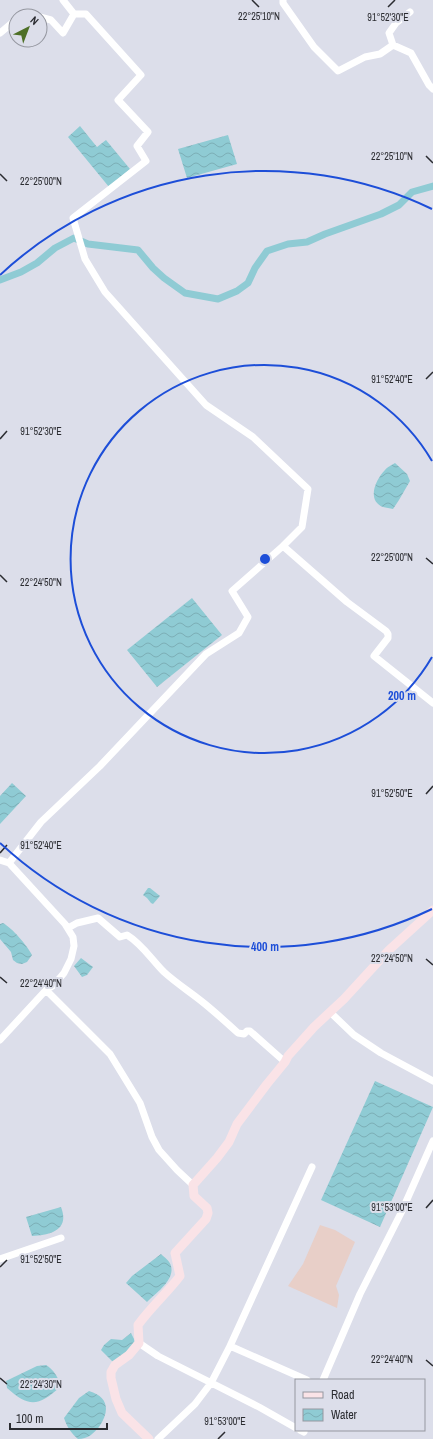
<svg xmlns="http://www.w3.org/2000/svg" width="433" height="1439" font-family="'Archivo Narrow',sans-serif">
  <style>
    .industrial { fill: #e8cfc8 }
    .water { fill: url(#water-waves) }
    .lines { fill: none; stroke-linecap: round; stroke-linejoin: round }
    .canal { stroke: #8fcbd4; stroke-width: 7 }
    .street { stroke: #fff; stroke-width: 7 }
    .secondary { stroke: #fae3e7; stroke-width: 9 }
    .ticks { fill: none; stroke: #2b2c31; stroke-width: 1.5 }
    .ring { fill: none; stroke: #1d4ed8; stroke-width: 2 }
    .ticks-label { font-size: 10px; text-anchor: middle; fill: #2b2c31; stroke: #dcdeea; stroke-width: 4; stroke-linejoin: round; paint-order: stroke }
    .centre { fill: #1d4ed8; stroke: #dcdeea; stroke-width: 2 }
    .ring-label { font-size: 12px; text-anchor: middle; font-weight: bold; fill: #1d4ed8; stroke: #dcdeea; stroke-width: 4; stroke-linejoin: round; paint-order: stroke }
  </style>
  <defs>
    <pattern id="water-waves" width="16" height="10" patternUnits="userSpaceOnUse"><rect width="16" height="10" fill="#8fcbd4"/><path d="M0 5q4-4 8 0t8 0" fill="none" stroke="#7caeb6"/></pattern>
  </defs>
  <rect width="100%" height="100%" fill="#dcdeea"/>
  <!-- industrial -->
  <path class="industrial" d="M320 1225 335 1230 355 1242 336 1286 339 1295 337 1308 288 1286 303 1264Z"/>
  <!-- water -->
  <path class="water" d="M80 126 97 147 106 140 130 169 109 187 68 137Z
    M228 135 237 164 187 178 178 149Z
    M395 463 407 474 410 481 399 500 393 509C390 508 386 508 383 507 366 500 376 479 385 470 387 467 392 465 395 463Z
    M192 598 222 635 157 687 127 650Z
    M12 783 26 796 0 824V796Z
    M148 888H150L160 896 153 904 151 903 147 898 143 895Z
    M3 923C12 928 27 945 32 955L27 962 22 964 17 963 13 960 11 952 0 939V924Z
    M81 958 93 967 87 975 82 977 74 966Z
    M375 1081 433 1107 380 1227 321 1200Z
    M61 1207C70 1230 51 1235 32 1236L26 1217Z
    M161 1254C164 1257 170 1261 171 1266 175 1280 156 1293 147 1302L126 1283 132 1276Z
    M131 1333 136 1343 114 1363 101 1350 104 1345 111 1339 122 1340Z
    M46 1365C53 1369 60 1379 60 1387 39 1406 29 1408 7 1388L6 1381 37 1366Z
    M89 1391C109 1397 110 1411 99 1427 93 1434 88 1439 78 1439 71 1433 67 1427 64 1418L79 1398Z"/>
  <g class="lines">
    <!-- canal -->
    <path class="canal" d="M0 280 21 272 37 263 55 248 74 238 88 244 138 250 153 268 164 278 185 293 218 299 237 291 248 283 255 268 267 251 288 244 307 242 325 234 381 214 399 205 412 192 433 186"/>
    <!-- street -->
    <path class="street" d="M63 0 74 14H86L141 75 118 100 148 132 137 146 146 161 73 218 85 259 105 292 206 405 253 437 308 489 302 527 283 546 347 602 386 631 388 634V638L374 656 433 703
      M283 0V3L314 47 338 71 365 57 380 54 393 45
      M410 12 396 23 389 33 393 45 411 53 429 85 433 89
      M40 17 51 20 63 33 74 14
      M0 33 12 23 16 22
      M0 860 9 863
      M68 928 77 923 98 918 120 937 127 935C142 944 152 960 164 972 177 984 192 993 205 1004 216 1013 227 1023 238 1033L244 1034 247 1031H250L285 1062
      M46 990 110 1054 140 1103 152 1137 159 1150 177 1170 193 1185
      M330 1012 354 1035 381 1053 433 1081
      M0 1040 46 990 54 985 64 973 71 959 74 946 73 937 65 924 9 863 41 822 100 766 206 654 239 633 248 617 232 591 283 546
      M0 1259 61 1238
      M139 1343 158 1356 259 1407 296 1428
      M230 1346 312 1167
      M323 1380 360 1294 401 1213 433 1141
      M300 1430 304 1432
      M158 1439 195 1404 211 1383 230 1346 307 1380"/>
    <!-- secondary -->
    <path class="secondary" d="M149 1439 122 1413 116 1399 111 1378V1372L115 1365 129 1355 139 1343 138 1325C151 1307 167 1293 180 1276L175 1253 206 1219 208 1213 207 1208 194 1196 193 1185 217 1158 229 1142 237 1124 267 1084 285 1062 288 1056 314 1027 344 999 389 950 433 910"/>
  </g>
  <!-- ticks -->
  <path class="ticks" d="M252 0 259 7M388 7 395 0M426 156 433 163M0 174 7 181M426 379 433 372M0 439 7 431M426 558 433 564M0 575 7 582M426 794 433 786M0 853 7 845M426 959 433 965M0 977 7 983M426 1208 433 1200M0 1267 7 1260M426 1360 433 1366M0 1378 7 1384M218 1439 225 1432"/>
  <!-- distance rings -->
  <g class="ring">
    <path d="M432 657A194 194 0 1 1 432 461"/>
    <path d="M432 909A388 388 0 0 1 0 843M0 275A388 388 0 0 1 432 209"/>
  </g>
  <g class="ticks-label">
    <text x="259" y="20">22°25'10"N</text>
    <text x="388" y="21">91°52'30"E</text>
    <text x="392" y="160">22°25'10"N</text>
    <text x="41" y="185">22°25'00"N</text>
    <text x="392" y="383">91°52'40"E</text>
    <text x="41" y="435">91°52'30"E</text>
    <text x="392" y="561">22°25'00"N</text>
    <text x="41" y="586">22°24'50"N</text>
    <text x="392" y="797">91°52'50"E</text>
    <text x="41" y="849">91°52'40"E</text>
    <text x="392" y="962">22°24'50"N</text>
    <text x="41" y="987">22°24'40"N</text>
    <text x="392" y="1211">91°53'00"E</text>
    <text x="41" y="1263">91°52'50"E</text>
    <text x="392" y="1363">22°24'40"N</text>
    <text x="41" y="1388">22°24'30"N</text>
    <text x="225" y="1425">91°53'00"E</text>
  </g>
  <circle cx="265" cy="559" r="6" class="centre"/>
  <g class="ring-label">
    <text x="402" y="700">200 m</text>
    <text x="265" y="951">400 m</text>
  </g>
  <!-- legend -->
  <rect x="295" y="1379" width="130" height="52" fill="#dcdeea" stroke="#9597a0"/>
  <rect x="303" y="1392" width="20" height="6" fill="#fae3e7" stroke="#9597a0"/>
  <text x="331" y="1399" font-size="12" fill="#2b2c31">Road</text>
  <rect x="303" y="1409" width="20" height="12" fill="url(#water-waves)" stroke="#9597a0"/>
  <text x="331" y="1419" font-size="12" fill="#2b2c31">Water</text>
  <!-- north arrow -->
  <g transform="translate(28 28) rotate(42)"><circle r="19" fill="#dcdeea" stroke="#9597a0"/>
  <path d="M0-3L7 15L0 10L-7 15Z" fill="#4e7027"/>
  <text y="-6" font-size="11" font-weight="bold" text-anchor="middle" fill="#2b2c31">N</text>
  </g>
  <!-- scale -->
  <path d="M10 1423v6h97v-6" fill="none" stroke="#2b2c31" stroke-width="2"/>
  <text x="16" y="1423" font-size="12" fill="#2b2c31" stroke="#dcdeea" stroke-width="3" paint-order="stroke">100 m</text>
</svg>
